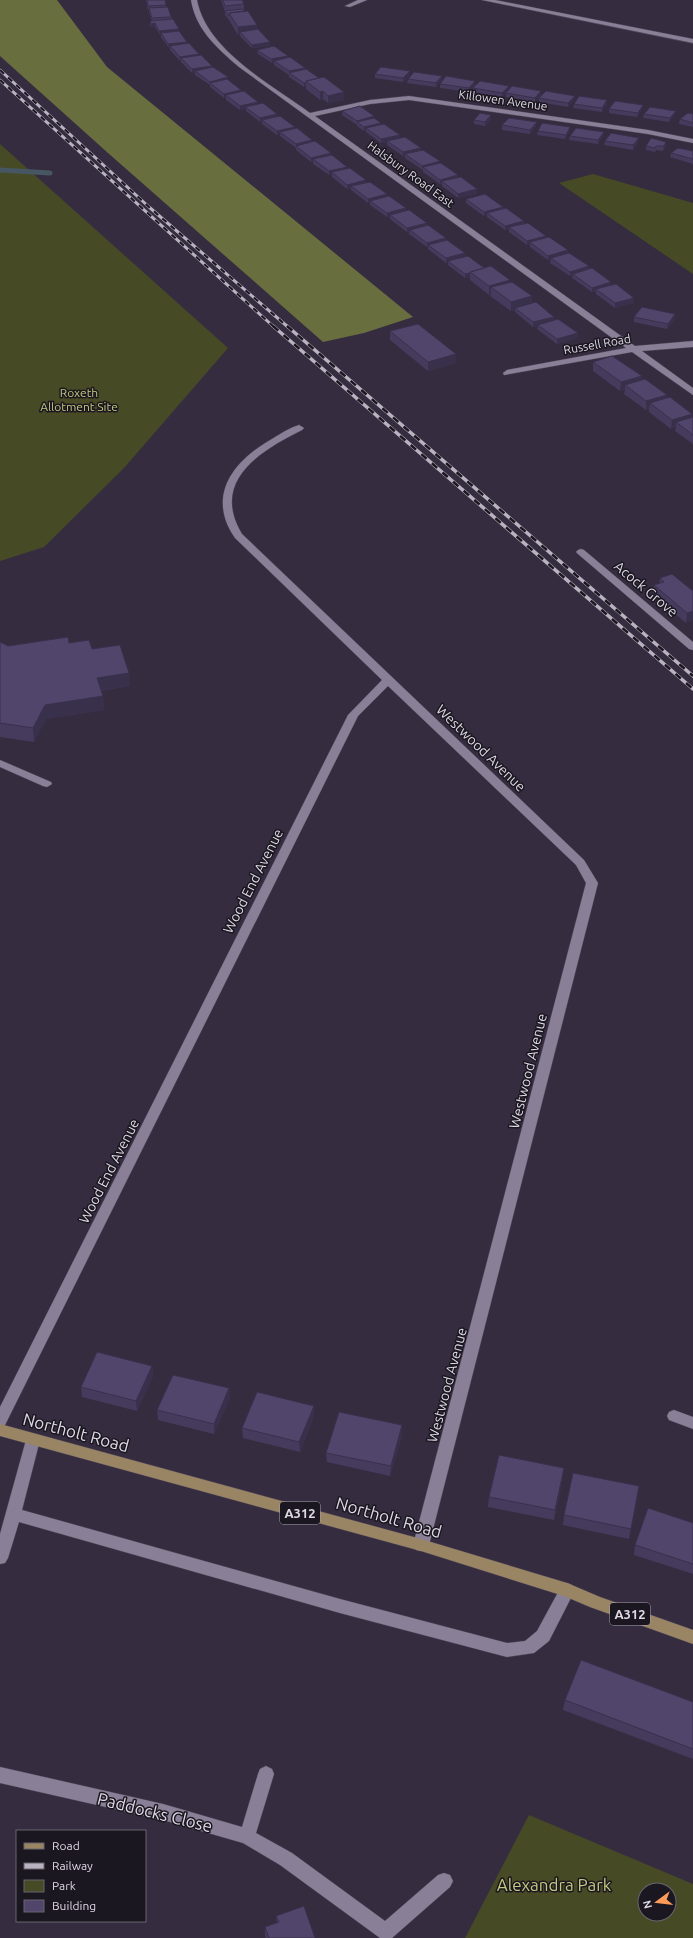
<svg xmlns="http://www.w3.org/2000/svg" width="693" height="1938" font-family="Ubuntu,sans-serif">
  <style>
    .green { fill: #464a25; fill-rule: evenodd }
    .forest { fill: #696e3f }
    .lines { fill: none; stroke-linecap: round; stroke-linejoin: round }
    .stream { stroke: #465663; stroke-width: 5 }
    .minor-casing { stroke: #4f4758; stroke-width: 1 }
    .major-casing { stroke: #4f4758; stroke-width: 1 }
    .minor { fill: #897f96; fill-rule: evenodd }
    .major { fill: #998564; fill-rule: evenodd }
    .rail-far1-casing { stroke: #b9b2c0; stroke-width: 3 }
    .rail-casing { stroke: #b9b2c0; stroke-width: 3.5 }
    .rail-far1 { stroke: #1b1720; stroke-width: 2; stroke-dasharray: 5.5; stroke-linecap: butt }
    .rail { stroke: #1b1720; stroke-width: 2.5; stroke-dasharray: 7; stroke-linecap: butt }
    .wall { fill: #473b5d }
    .shaded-wall { fill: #39304c }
    .building { fill: #52456c; stroke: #39304c }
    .labels { text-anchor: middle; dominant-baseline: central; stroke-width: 3; stroke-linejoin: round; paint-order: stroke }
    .far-street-label { font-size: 12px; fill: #dfd9e5; stroke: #1b1720 }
    .far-park-label { font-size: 12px; fill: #c1c97f; stroke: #1b1720 }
    .shield { fill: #1b1720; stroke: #a49faa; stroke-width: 1 }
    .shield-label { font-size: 13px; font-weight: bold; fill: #dfd9e5 }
    .street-label { font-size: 14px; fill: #dfd9e5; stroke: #1b1720 }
    .near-street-label { font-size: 17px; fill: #dfd9e5; stroke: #1b1720 }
    .near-park-label { font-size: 17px; fill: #c1c97f; stroke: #1b1720 }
  </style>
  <rect width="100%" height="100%" fill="#362c40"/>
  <!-- green -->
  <path class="green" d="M0 144 228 348 124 468 44 547 0 561Z
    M593 174 693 203V274L559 183Z
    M529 1815 693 1884V1938H465ZM645 1890H669V1914H645Z"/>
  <!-- forest -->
  <path class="forest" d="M0 0H57L107 67 413 317 364 333 323 342 108 153 0 56Z"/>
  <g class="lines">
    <!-- stream -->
    <path class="stream" d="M0 170 50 173"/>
    <defs>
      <path id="minor" d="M191 0H197C206 50 272 85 310 113L370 100 409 96 648 130 693 139V143L648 134 409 100 370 104 315 116 635 346 693 341V347L642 351 693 388V395L632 352 504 375 503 373 507 370 626 348 239 67C217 48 196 30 191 0Z
        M358 0H367L350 7 345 6Z
        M482 0H495L693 39V43Z
        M299 425 304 428 302 430C260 451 210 481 242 534L584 860 598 883 429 1545 426 1550 421 1551 416 1550 413 1545 586 883 576 865 388 686 358 716 7 1421 5 1425 0 1427V1407L348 715 382 680 235 538C206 496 233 461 272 439 280 434 289 428 299 425Z
        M581 549 584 550 693 642V650L689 649 578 554 576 552 578 550Z
        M0 760 51 782 52 784 47 787 43 786 0 767Z
        M674 1410 693 1417V1429L669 1420 667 1416 669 1412Z
        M33 1434 38 1436 40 1440 22 1510 340 1599 507 1643 525 1641 537 1631 562 1585 567 1583 572 1585 575 1590 549 1641 534 1653 507 1657 340 1613 19 1522 8 1558 5 1563 0 1564V1534L26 1440 28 1436Z
        M266 1766 272 1769 274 1774 256 1833 292 1853 385 1921 438 1875 444 1873 450 1875 453 1881 450 1887 392 1938H380L280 1865 243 1843 163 1820 0 1783V1767L163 1804 242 1827 258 1774 260 1769Z"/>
      <path id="major" d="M0 1424 421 1539 567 1583 600 1597 693 1630V1644L590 1607 564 1596 421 1551 0 1436Z"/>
    </defs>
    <!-- minor casing -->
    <use href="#minor" class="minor-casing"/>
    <!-- major casing -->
    <use href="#major" class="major-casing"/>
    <!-- minor -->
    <use href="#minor" class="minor"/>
    <!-- major -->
    <use href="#major" class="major"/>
    <defs>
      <path id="rail-far1" d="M0 70 149 207 288 327
        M0 80 274 327"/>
      <path id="rail" d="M273 326 693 689
        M287 326 693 676"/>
    </defs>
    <!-- rail-far1 casing -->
    <use href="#rail-far1" class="rail-far1-casing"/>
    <!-- rail casing -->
    <use href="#rail" class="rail-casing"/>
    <!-- rail-far1 -->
    <use href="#rail-far1" class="rail-far1"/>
    <!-- rail -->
    <use href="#rail" class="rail"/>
  </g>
  <!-- wall -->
  <path class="wall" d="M146 0H165L166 7 172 19 187 43 199 54V55L212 68 228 77V80L241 90V92L258 104 312 140V142L331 153V155L347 169 366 180V183L406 208V211L446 238 445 240 465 253V256L510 282 532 296V303L554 317V320L578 338 557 344 537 329 538 326 533 327 515 312V310L511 311 490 296 491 294 489 295 470 280V277L465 278 448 265V262L446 263 428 249V247H427L409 234V232H407L390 219V216L387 217 370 205V203H368L351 190V188L347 189 332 177V175H329L313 164V161L311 162 296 150V148L280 136V134L277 135 262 124V122H260L246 111V109L240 110 226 100V98H224L210 87V85L195 75V72L192 73 181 62V60L180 61 170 50V48H169L161 37V35H160L155 27H151L150 25V21H152L149 12V10H148Z
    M221 0H242L244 4V11L257 29 270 46 252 48 240 36V34L238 35 229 20 225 15V12Z
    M257 50 288 58 305 69 344 100 328 103 323 99 320 100 306 89V87H304L289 77V75L274 65V63H272L258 54Z
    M410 71V75L403 82 375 78V74Z
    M442 76V80L436 87 407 83 408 79Z
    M475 81V85L469 92 440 88V84Z
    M509 86V90L502 97 473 92V88Z
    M506 93 541 95 535 102 506 97Z
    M539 98 574 100 568 107 539 102Z
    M607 100V104L602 112 573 108 574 104Z
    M643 105 642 109 637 117 609 113V109Z
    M342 111 374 116V118L381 123V125L400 135V138L421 150 440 163 477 194 458 198 442 186V183L440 184 423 172V170L405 158V156H403L387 145V142L381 143 366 132V130L364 131 357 126V125L342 115Z
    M676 111 675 115 669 122 643 118 644 114Z
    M693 114V127L679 124 680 119Z
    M491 115V119L485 126 474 124V120Z
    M502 125 536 126 530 134 502 130Z
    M570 127V131L565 139 537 135 538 131Z
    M570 136H603L598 144 569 140Z
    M605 141 638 142 633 150 604 145Z
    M666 142V146L663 151 656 150 655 152 646 150V146Z
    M693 151V164L670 157 671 153Z
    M466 199 503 207V209L524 224 546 236V238L589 269 611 282V286L634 303 615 308 596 294V291L592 292 572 278 573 275 570 276 550 263 551 259 548 260 530 247V244L527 245 509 232V229L505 230 487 217V215L484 216 466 203Z
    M634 317 675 319 667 329 634 322Z
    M390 331 456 363 428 371 390 340Z
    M593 362 642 376 641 380 692 417H693V444L675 431 676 427 671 429 649 412V409L646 410 624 394 625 390 620 391 593 371Z
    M660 578 693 591 686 623 653 595 654 585 659 584Z
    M0 642 8 646 69 643 92 649 130 686 101 691 103 696 104 710 46 719 34 742 0 737Z
    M152 1366 153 1376 137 1411 82 1397 81 1387Z
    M229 1388 230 1398 214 1434 158 1420 157 1410Z
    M314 1416 300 1452 243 1438 242 1428Z
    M402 1435 390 1476 327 1462 326 1453Z
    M563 1478 554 1520 488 1507 489 1497Z
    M639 1486 629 1539 563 1525 564 1515Z
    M693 1523V1574L634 1555 635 1545Z
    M565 1700 693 1702V1759L563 1710Z
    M276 1916 315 1938H266L265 1936V1927L277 1923Z"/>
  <!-- shaded-wall -->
  <path class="shaded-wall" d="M155 23V27H151V24Z
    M257 25V33L240 32V34L238 35V27Z
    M179 29V33H161V35H160L159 31Z
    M187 42V45L170 46V48H169L168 44Z
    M270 42V46L252 48V45Z
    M199 54V57L181 58V60L180 61V57Z
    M288 56V60L274 61V63H272L271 59Z
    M212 66V70L195 71V72L192 73V69Z
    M305 68V72L289 73V75V71Z
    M410 71V75L403 82V78Z
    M442 76V80L436 87V83Z
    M228 77V81L210 83V86V82Z
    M475 81V85L469 92V88Z
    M304 83H306V87H304Z
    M509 86V90L502 97V93Z
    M241 90V94L226 95V98H224V94Z
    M323 91V99L320 100V92Z
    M541 91V95L535 102V98Z
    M344 92V100L328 103V96Z
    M575 96 574 100 568 107V103Z
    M607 100V104L602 112V108Z
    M258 102V106L245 107 246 109 240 110V106Z
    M643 105 642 109 637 117 638 113Z
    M676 111 675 115 669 122 670 118Z
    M277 114V118L262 120V122H260V118Z
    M491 115V119L485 126V122Z
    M374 116V120L357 122V125V121Z
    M537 122 536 126 530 134V130Z
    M381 123V127L366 128V130L364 131V127Z
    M295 127V131L280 132V134L277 135V131Z
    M570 127V131L565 139 566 135Z
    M604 132 603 136 598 144V140Z
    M400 135V139L387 141V142L381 143V139Z
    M639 138 638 142 633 150V145Z
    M312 140 313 144 296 146V148V144Z
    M666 142V146L663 151 664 146Z
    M421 148V152L405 154V156H403V152Z
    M331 153V157L313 159V161L311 162V158Z
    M440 161V166L423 167 422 170V166Z
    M347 167V171L332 172V175H329V171Z
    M458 175V179L442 181V183L440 184V180Z
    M366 180V185L351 186V188L347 189V185Z
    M477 189V194L458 198V194Z
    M387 194V199L370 201V203H368V199Z
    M503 207V211L487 213V215L484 216V212Z
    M406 208V213L390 215V216L387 217V213Z
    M524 221V225L509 227V229L505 230V226Z
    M427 223V227L410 230 409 232H407V228Z
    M546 236V240L530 242V244L527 245V241Z
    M446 238 445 242 428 245V247H427V243Z
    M568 250V255L551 258V259L548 260V256Z
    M465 253V258L448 261V262L446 263V258Z
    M589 266V271L573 274V275L570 276V272Z
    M470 273V277L465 278V274Z
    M510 280V289L491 287V294L489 295V286Z
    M611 282V286L596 289V291L592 292V288Z
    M532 296V305L515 308V310L511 311V302Z
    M634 298V303L615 308V303Z
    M675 314V319L667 329 668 324Z
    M554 317V321L538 325V326L533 327V322Z
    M578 333V338L557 344V339Z
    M456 354V363L428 371V362Z
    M642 376 641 385H625V390L620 391 621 382Z
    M667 395 666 404 650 403 649 409 646 410V401Z
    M692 414 691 422H676V427L671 429 672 420Z
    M693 611V620L686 623 687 613Z
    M129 673 130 686 98 691 97 678Z
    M103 696 104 710 46 719 34 742 33 728 45 705Z
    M152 1366 153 1376 137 1411 136 1401Z
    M229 1388 230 1398 214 1434V1424Z
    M314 1406V1416L300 1452 299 1442Z
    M402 1425V1435L390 1476 391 1466Z
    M564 1468 563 1478 554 1520 555 1510Z
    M639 1486 638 1496 629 1539 631 1529Z"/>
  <!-- building -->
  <path class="building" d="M147 0H165L166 5 148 6Z
    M223 0H242L244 4 225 6Z
    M168 7 171 17 152 18 149 8Z
    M242 9 244 11 229 13V16L225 11Z
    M248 11 257 25 238 27 229 13Z
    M173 19 179 29 159 31 155 23 151 24 150 21Z
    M258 29 270 42 252 45 240 32Z
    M179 31 187 42 168 44 161 33Z
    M189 43 199 54 180 57 170 46Z
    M274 46 288 56 271 59 257 50Z
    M201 55 212 66 192 69 181 58Z
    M290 57 305 68 289 71 274 61Z
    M213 67 228 77 210 82 195 71Z
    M381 67 410 71 403 78 375 74Z
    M306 69 319 78 306 81V83H304L289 73Z
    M414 72 442 76 436 83 408 79Z
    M446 76 475 81 469 88 440 84Z
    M324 77 344 92 328 96 323 91 320 92 306 81Z
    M227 79 241 90 224 94 210 83Z
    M480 81 509 86 502 93 473 88Z
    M512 86 541 91 535 98 506 93Z
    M244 91 258 102 240 106 226 95Z
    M546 91 575 96 568 103 539 98Z
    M579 96 607 100 602 108 574 104Z
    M615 101 643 105 638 113 609 109Z
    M263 103 277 114 260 118 245 107Z
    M360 106 374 116 357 121 342 111Z
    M650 107 676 111 670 118 644 114Z
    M480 113 491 115 485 122 474 120Z
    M688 113 693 114V123L680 119Z
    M280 116 295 127 277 131 262 120Z
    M374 118 381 123 364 127 357 122Z
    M509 118 537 122 530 130 502 125Z
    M542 123 570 127 566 135 538 131Z
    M384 124 400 135 381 139 366 128Z
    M297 128 312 140 296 144 280 132Z
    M576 128 604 132 598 140 570 136Z
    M611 133 639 138 633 145 605 141Z
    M405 137 421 148 403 152 387 141Z
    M651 138 666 142 664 146H656L655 148 646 146Z
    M315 141 331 153 311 158 296 146Z
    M678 148 693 151V159L671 153Z
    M423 150 440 161 422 166 405 154Z
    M332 155 347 167 329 171 313 159Z
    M441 163 458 175 440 180 423 167Z
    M350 168 366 180 347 185 332 172Z
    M461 177 477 189 458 194 442 181Z
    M370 182 387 194 368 199 351 186Z
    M485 194 503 207 484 212 466 199Z
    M389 196 406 208 387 213 370 201Z
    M506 208 524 221 505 226 487 213Z
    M409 210 427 223 407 228 390 215Z
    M528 223 546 236 527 241 509 227Z
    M428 225 446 238 427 243 410 230Z
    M549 237 568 250 548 256 530 242Z
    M447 240 465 253 446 258 428 245Z
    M569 253 589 266 570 272 551 258Z
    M468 256 484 268 470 272V273L465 274 448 261Z
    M491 266 510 280 489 286 470 272Z
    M592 268 611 282 592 288 573 274Z
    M512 282 532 296 511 302 491 287Z
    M616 284 634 298 615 303 596 289Z
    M536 302 554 317 533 322 515 308Z
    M642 307 675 314 668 324 634 317Z
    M558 319 578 333 557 339 538 325Z
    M418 324 456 354 428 362 390 331Z
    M612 356 642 376 621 382 593 362Z
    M645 379 667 395 646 401 625 385Z
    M670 397 692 414 672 420 650 403Z
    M693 417V435L676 422Z
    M672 574 693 591V611L687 613 654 585 664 582 660 578Z
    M68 637 69 643 89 640 92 649 120 645 129 673 97 678 103 696 45 705 33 728 0 723V642L8 646Z
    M97 1352 152 1366 136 1401 81 1387Z
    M173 1375 229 1388 214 1424 157 1410Z
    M257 1392 314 1406 299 1442 242 1428Z
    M339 1412 402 1425 391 1466 326 1453Z
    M499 1455 564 1468 555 1510 489 1497Z
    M573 1473 639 1486 631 1529 564 1515Z
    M648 1508 693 1523V1564L635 1545Z
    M581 1660 693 1702V1749L565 1700Z
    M304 1906 315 1938H269L265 1927 279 1922 276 1916Z"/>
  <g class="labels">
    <!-- far-street labels -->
    <g class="far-street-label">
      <text transform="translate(503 100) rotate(8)">Killowen Avenue</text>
      <text transform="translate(411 174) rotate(36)">Halsbury Road East</text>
      <text transform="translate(597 344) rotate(-10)">Russell Road</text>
    </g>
    <!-- far-park labels -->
    <g class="far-park-label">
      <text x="79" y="392">Roxeth<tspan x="79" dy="14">Allotment Site</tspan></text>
    </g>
    <!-- shield labels -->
    <g class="shield">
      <rect x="280" y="1502" width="40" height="22" rx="3"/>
      <rect x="610" y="1603" width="40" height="22" rx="3"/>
    </g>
    <g class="shield-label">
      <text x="300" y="1513">A312</text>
      <text x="630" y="1614">A312</text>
    </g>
    <!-- street labels -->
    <g class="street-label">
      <text transform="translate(646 589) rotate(40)">Acock Grove</text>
      <text transform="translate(481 748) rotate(44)">Westwood Avenue</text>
      <text transform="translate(253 881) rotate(-63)">Wood End Avenue</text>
      <text transform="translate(528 1071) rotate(-76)">Westwood Avenue</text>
      <text transform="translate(109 1171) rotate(-63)">Wood End Avenue</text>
      <text transform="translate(447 1385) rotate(-75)">Westwood Avenue</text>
    </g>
    <!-- near-street labels -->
    <g class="near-street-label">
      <text transform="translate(76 1432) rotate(15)">Northolt Road</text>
      <text transform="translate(389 1517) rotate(16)">Northolt Road</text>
      <text transform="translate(155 1812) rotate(14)">Paddocks Close</text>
    </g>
    <!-- near-park labels -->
    <g class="near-park-label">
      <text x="554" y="1884">Alexandra Park</text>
    </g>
  </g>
  <!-- legend -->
  <rect x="16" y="1830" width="130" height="92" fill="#1b1720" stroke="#69656f"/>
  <rect x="24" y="1843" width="20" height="6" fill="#998564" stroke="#69656f"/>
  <text x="52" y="1850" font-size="12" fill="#dfd9e5">Road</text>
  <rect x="24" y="1863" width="20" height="6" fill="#b9b2c0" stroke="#69656f"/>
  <text x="52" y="1870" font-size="12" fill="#dfd9e5">Railway</text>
  <rect x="24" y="1880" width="20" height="12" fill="#464a25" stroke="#69656f"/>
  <text x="52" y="1890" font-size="12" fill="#dfd9e5">Park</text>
  <rect x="24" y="1900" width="20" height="12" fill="#52456c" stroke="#69656f"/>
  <text x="52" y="1910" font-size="12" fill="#dfd9e5">Building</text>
  <!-- north arrow -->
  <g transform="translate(657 1902) rotate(255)"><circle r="19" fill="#1b1720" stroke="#69656f"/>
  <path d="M0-3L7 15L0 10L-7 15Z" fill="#fe9b58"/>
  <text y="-6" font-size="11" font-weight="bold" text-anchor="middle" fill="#dfd9e5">N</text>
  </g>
</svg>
